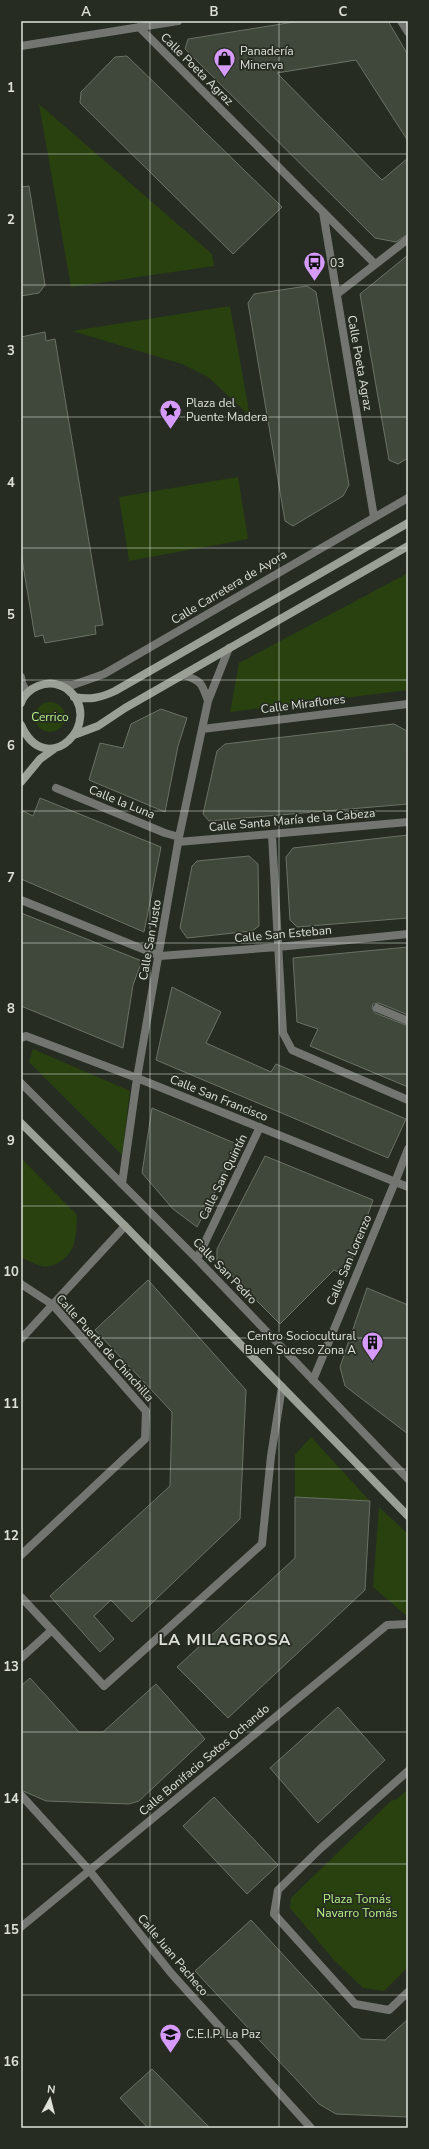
<svg xmlns="http://www.w3.org/2000/svg" width="429" height="2149" font-family="'Nunito Sans',sans-serif">
  <style>
    .green { fill: #28410f }
    .building { fill: #40473b; stroke: #6a7165 }
    .lines { fill: none; stroke-linecap: round; stroke-linejoin: round }
    .pedestrian { stroke: #727570; stroke-width: 8 }
    .minor { stroke: #727570; stroke-width: 8 }
    .secondary { stroke: #9ba097; stroke-width: 8 }
    .grid { fill: none; stroke: #dde1da; stroke-width: 1; stroke-opacity: 0.55 }
    .labels { text-anchor: middle; dominant-baseline: central; stroke-width: 3.5; stroke-linejoin: round; paint-order: stroke }
    .poi-label { font-size: 12px; fill: #dde1da; stroke: #262c22; text-anchor: start }
    .street-label { font-size: 12px; fill: #dde1da; stroke: #262c22 }
    .park-label { font-size: 12px; fill: #baf18b; stroke: #262c22 }
    .district-label { font-size: 16px; font-weight: bold; letter-spacing: 1px; fill: #dde1da; stroke: #262c22 }
    .neatline { fill: none; stroke: #dde1da; stroke-width: 1.5 }
    .grid-label { font-size: 13px; text-anchor: middle; font-weight: bold; fill: #dde1da }
  </style>
  <rect width="100%" height="100%" fill="#262c22"/>
  <!-- green -->
  <path class="green" d="M39 104 212 254 214 266 71 287Z
    M230 306 250 416 208 377 182 364 72 331Z
    M238 477 248 539 129 561 119 497Z
    M408 573V690L230 712 239 663Z
    M35 717a15 15 0 1 1 30 0a15 15 0 1 1-30 0Z
    M33 1049 130 1091 122 1155 29 1062Z
    M21 1158 77 1215C76 1236 77 1254 56 1264 52 1266 46 1268 41 1266 34 1264 27 1260 21 1257Z
    M311 1437 370 1501 295 1497V1455Z
    M379 1507 408 1534V1617L373 1587Z
    M408 1789V1967L384 1991 363 1988 334 1960 290 1908 291 1898 391 1801 397 1799Z"/>
  <!-- building -->
  <path class="building" d="M300 21H388L408 55V141L356 60 277 73 382 180 408 158V234L396 242 375 238 185 49 188 39Z
    M127 56 282 207 233 254 80 103 81 92 115 57Z
    M29 186 45 285 39 293 21 296V187Z
    M408 255V458L398 464 389 460 360 294Z
    M307 286 316 292 349 485 343 496 293 526 285 521 248 303 254 294Z
    M45 332 46 341 55 339 103 625 95 626 96 634 45 643 43 635 35 637 21 553V337Z
    M161 709 187 718 178 746 165 812 89 780 100 743 123 748 131 724Z
    M394 724 407 731 408 804 209 821 203 814 217 751 225 744Z
    M40 798 161 847 144 932 21 879V810L33 816Z
    M408 835V918L297 927 290 920 286 857 293 848Z
    M249 856 258 864 259 926 252 931 187 938 180 928 192 866 197 861Z
    M21 913 142 961 133 985 123 1048 21 1006Z
    M408 947V1015L379 1003 373 1004 372 1008 375 1013 408 1026V1087L310 1046 318 1029 297 1022 293 958Z
    M172 987 221 1012 206 1043 271 1072 276 1064 406 1119 388 1158 156 1060Z
    M152 1108 239 1145 197 1227 173 1209 142 1173Z
    M265 1156 373 1200 346 1276 334 1270 280 1324 217 1261V1249Z
    M148 1280 246 1390 240 1519 132 1622 111 1600 94 1616 114 1639 100 1652 50 1596 170 1486 172 1412 95 1330Z
    M367 1288 408 1305V1434L345 1386 340 1367Z
    M295 1497 370 1501 365 1590 228 1718 177 1667 295 1558Z
    M30 1678 79 1732H103L156 1684 205 1739 139 1801 129 1804 46 1801 21 1790V1686Z
    M338 1707 385 1760 318 1823 270 1768Z
    M214 1797 278 1865 247 1894 183 1826Z
    M251 1920 361 2039 385 2040 408 2019V2117L336 2114 319 2104 195 1971Z
    M152 2069 210 2128H148L120 2098Z"/>
  <g class="lines">
    <!-- pedestrian -->
    <path class="pedestrian" d="M401 21 408 32
      M313 1380 395 1182"/>
    <!-- minor -->
    <path class="minor" d="M139 27 375 264
      M21 46 178 21
      M323 212 374 517
      M337 294 408 239
      M184 675C202 681 202 684 208 701L229 648
      M21 677 22 683 27 693
      M59 685H73L104 674 408 498
      M202 729 408 704
      M56 788 165 833 179 837
      M272 835 283 1033 292 1050 408 1100
      M178 842 408 822
      M21 900 160 956 278 947 408 934
      M377 1008 408 1021
      M21 1038 26 1036 137 1078 408 1187
      M21 1083 197 1259 408 1479
      M395 1182 408 1149
      M122 1184 137 1078 179 837 208 701
      M197 1259 260 1127
      M21 1284 53 1305 146 1411 145 1439 21 1555
      M21 1339 125 1226
      M21 1597 104 1686 262 1544 271 1456 282 1387
      M21 1658 52 1630
      M408 1771 320 1849 278 1890 274 1914 355 2004 389 2010 408 1992
      M21 1795 89 1870 171 1973 311 2128
      M21 1927 387 1625 408 1624"/>
    <!-- secondary -->
    <path class="secondary" d="M74 697C90 700 100 698 115 691L408 523
      M21 703C23 696 30 689 38 686 48 682 58 683 67 689 107 720 47 783 21 725
      M74 735 98 726 125 708 408 546
      M21 782 40 759 54 749
      M21 1123 125 1226 408 1516"/>
  </g>
  <!-- grid -->
  <path class="grid" d="M150 21V2128M279 21V2128M21 154H408M21 285H408M21 417H408M21 548H408M21 680H408M21 811H408M21 943H408M21 1074H408M21 1206H408M21 1338H408M21 1469H408M21 1601H408M21 1732H408M21 1864H408M21 1995H408"/>
  <!-- icons -->
  <defs>
    <symbol id="shop-pin" viewBox="-11 -11 22 30"><path d="M0 17L-7.5 6A9.5 9.5 0 1 1 7.5 6Z" fill="#d69bfa" stroke="#262c22"/><path d="M-5-2.5h2.3a2.7 3.5 0 0 1 5.4 0H5L5.5 6h-11ZM-1.5-2.5h3a1.5 2.3 0 0 0-3 0Z" fill="#111"/></symbol>
    <symbol id="bus-pin" viewBox="-11 -11 22 30"><path d="M0 17L-7.5 6A9.5 9.5 0 1 1 7.5 6Z" fill="#d69bfa" stroke="#262c22"/><path d="M-5-6H5V4H4V6H2V4H-2V6H-4V4H-5ZM-3.5-4V0h7V-4ZM-3.5 1.2v1.5H-2V1.2ZM2 1.2v1.5H3.5V1.2Z" fill="#111"/></symbol>
    <symbol id="sight-pin" viewBox="-11 -11 22 30"><path d="M0 17L-7.5 6A9.5 9.5 0 1 1 7.5 6Z" fill="#d69bfa" stroke="#262c22"/><path d="M0-6L1.8-2.2L6-1.7L2.9 1.2L3.7 5.4L0 3.3L-3.7 5.4L-2.9 1.2L-6-1.7L-1.8-2.2Z" fill="#111"/></symbol>
    <symbol id="building-pin" viewBox="-11 -11 22 30"><path d="M0 17L-7.5 6A9.5 9.5 0 1 1 7.5 6Z" fill="#d69bfa" stroke="#262c22"/><path d="M-4-6H4V6H1V3H-1V6H-4ZM-2.5-4.3h1.7v1.8h-1.7ZM.8-4.3h1.7v1.8H.8ZM-2.5-1h1.7V.8h-1.7ZM.8-1h1.7V.8H.8Z" fill="#111"/></symbol>
    <symbol id="school-pin" viewBox="-11 -11 22 30"><path d="M0 17L-7.5 6A9.5 9.5 0 1 1 7.5 6Z" fill="#d69bfa" stroke="#262c22"/><path d="M0-5L7-2L0 1L-7-2ZM-4 1L0 2.5L4 1V4Q0 6-4 4Z" fill="#111"/></symbol>
  </defs>
  <g fill-rule="evenodd">
    <use href="#shop-pin" x="212" y="46" width="25" height="34"/>
    <use href="#bus-pin" x="302" y="250" width="25" height="34"/>
    <use href="#sight-pin" x="158" y="398" width="25" height="34"/>
    <use href="#building-pin" x="360" y="1330" width="25" height="34"/>
    <use href="#school-pin" x="158" y="2022" width="25" height="34"/>
  </g>
  <g class="labels">
    <!-- poi labels -->
    <g class="poi-label">
      <text x="240" y="51">Panadería<tspan x="240" dy="14">Minerva</tspan></text>
      <text x="330" y="263">03</text>
      <text x="186" y="403">Plaza del<tspan x="186" dy="14">Puente Madera</tspan></text>
      <text x="356" y="1336" text-anchor="end">Centro Sociocultural<tspan x="356" dy="14">Buen Suceso Zona A</tspan></text>
      <text x="186" y="2034">C.E.I.P. La Paz</text>
    </g>
    <!-- street labels -->
    <g class="street-label">
      <text transform="translate(197 69) rotate(45)">Calle Poeta Agraz</text>
      <text transform="translate(360 363) rotate(80)">Calle Poeta Agraz</text>
      <text transform="translate(229 587) rotate(-31)">Calle Carretera de Ayora</text>
      <text transform="translate(303 704) rotate(-7)">Calle Miraflores</text>
      <text transform="translate(122 802) rotate(22)">Calle la Luna</text>
      <text transform="translate(292 820) rotate(-5)">Calle Santa María de la Cabeza</text>
      <text transform="translate(283 934) rotate(-5)">Calle San Esteban</text>
      <text transform="translate(150 940) rotate(-80)">Calle San Justo</text>
      <text transform="translate(219 1098) rotate(22)">Calle San Francisco</text>
      <text transform="translate(223 1177) rotate(-64)">Calle San Quintín</text>
      <text transform="translate(349 1260) rotate(-67)">Calle San Lorenzo</text>
      <text transform="translate(225 1271) rotate(46)">Calle San Pedro</text>
      <text transform="translate(105 1348) rotate(48)">Calle Puerta de Chinchilla</text>
      <text transform="translate(204 1760) rotate(-40)">Calle Bonifacio Sotos Ochando</text>
      <text transform="translate(173 1955) rotate(50)">Calle Juan Pacheco</text>
    </g>
    <!-- park labels -->
    <g class="park-label">
      <text x="50" y="717">Cerrico</text>
      <text x="357" y="1899">Plaza Tomás<tspan x="357" dy="14">Navarro Tomás</tspan></text>
    </g>
    <!-- district labels -->
    <g class="district-label">
      <text x="225" y="1640">LA MILAGROSA</text>
    </g>
  </g>
  <!-- border -->
  <rect width="429" height="2149" fill="none" stroke="#262c22" stroke-width="44"/>
  <!-- north arrow -->
  <g transform="translate(50 2099) rotate(7)" stroke="#262c22" stroke-width="3" paint-order="stroke">
  <path d="M0-3L7 15L0 10L-7 15Z" fill="#dde1da"/>
  <text y="-6" font-size="11" font-weight="bold" text-anchor="middle" fill="#dde1da">N</text>
  </g>
  <rect x="22" y="22" width="385" height="2105" class="neatline"/>
  <g class="grid-label">
    <text x="86" y="16">A</text>
    <text x="214" y="16">B</text>
    <text x="343" y="16">C</text>
    <text x="11" y="92">1</text>
    <text x="11" y="224">2</text>
    <text x="11" y="355">3</text>
    <text x="11" y="487">4</text>
    <text x="11" y="619">5</text>
    <text x="11" y="750">6</text>
    <text x="11" y="882">7</text>
    <text x="11" y="1013">8</text>
    <text x="11" y="1145">9</text>
    <text x="11" y="1276">10</text>
    <text x="11" y="1408">11</text>
    <text x="11" y="1540">12</text>
    <text x="11" y="1671">13</text>
    <text x="11" y="1803">14</text>
    <text x="11" y="1934">15</text>
    <text x="11" y="2066">16</text>
  </g>
</svg>
